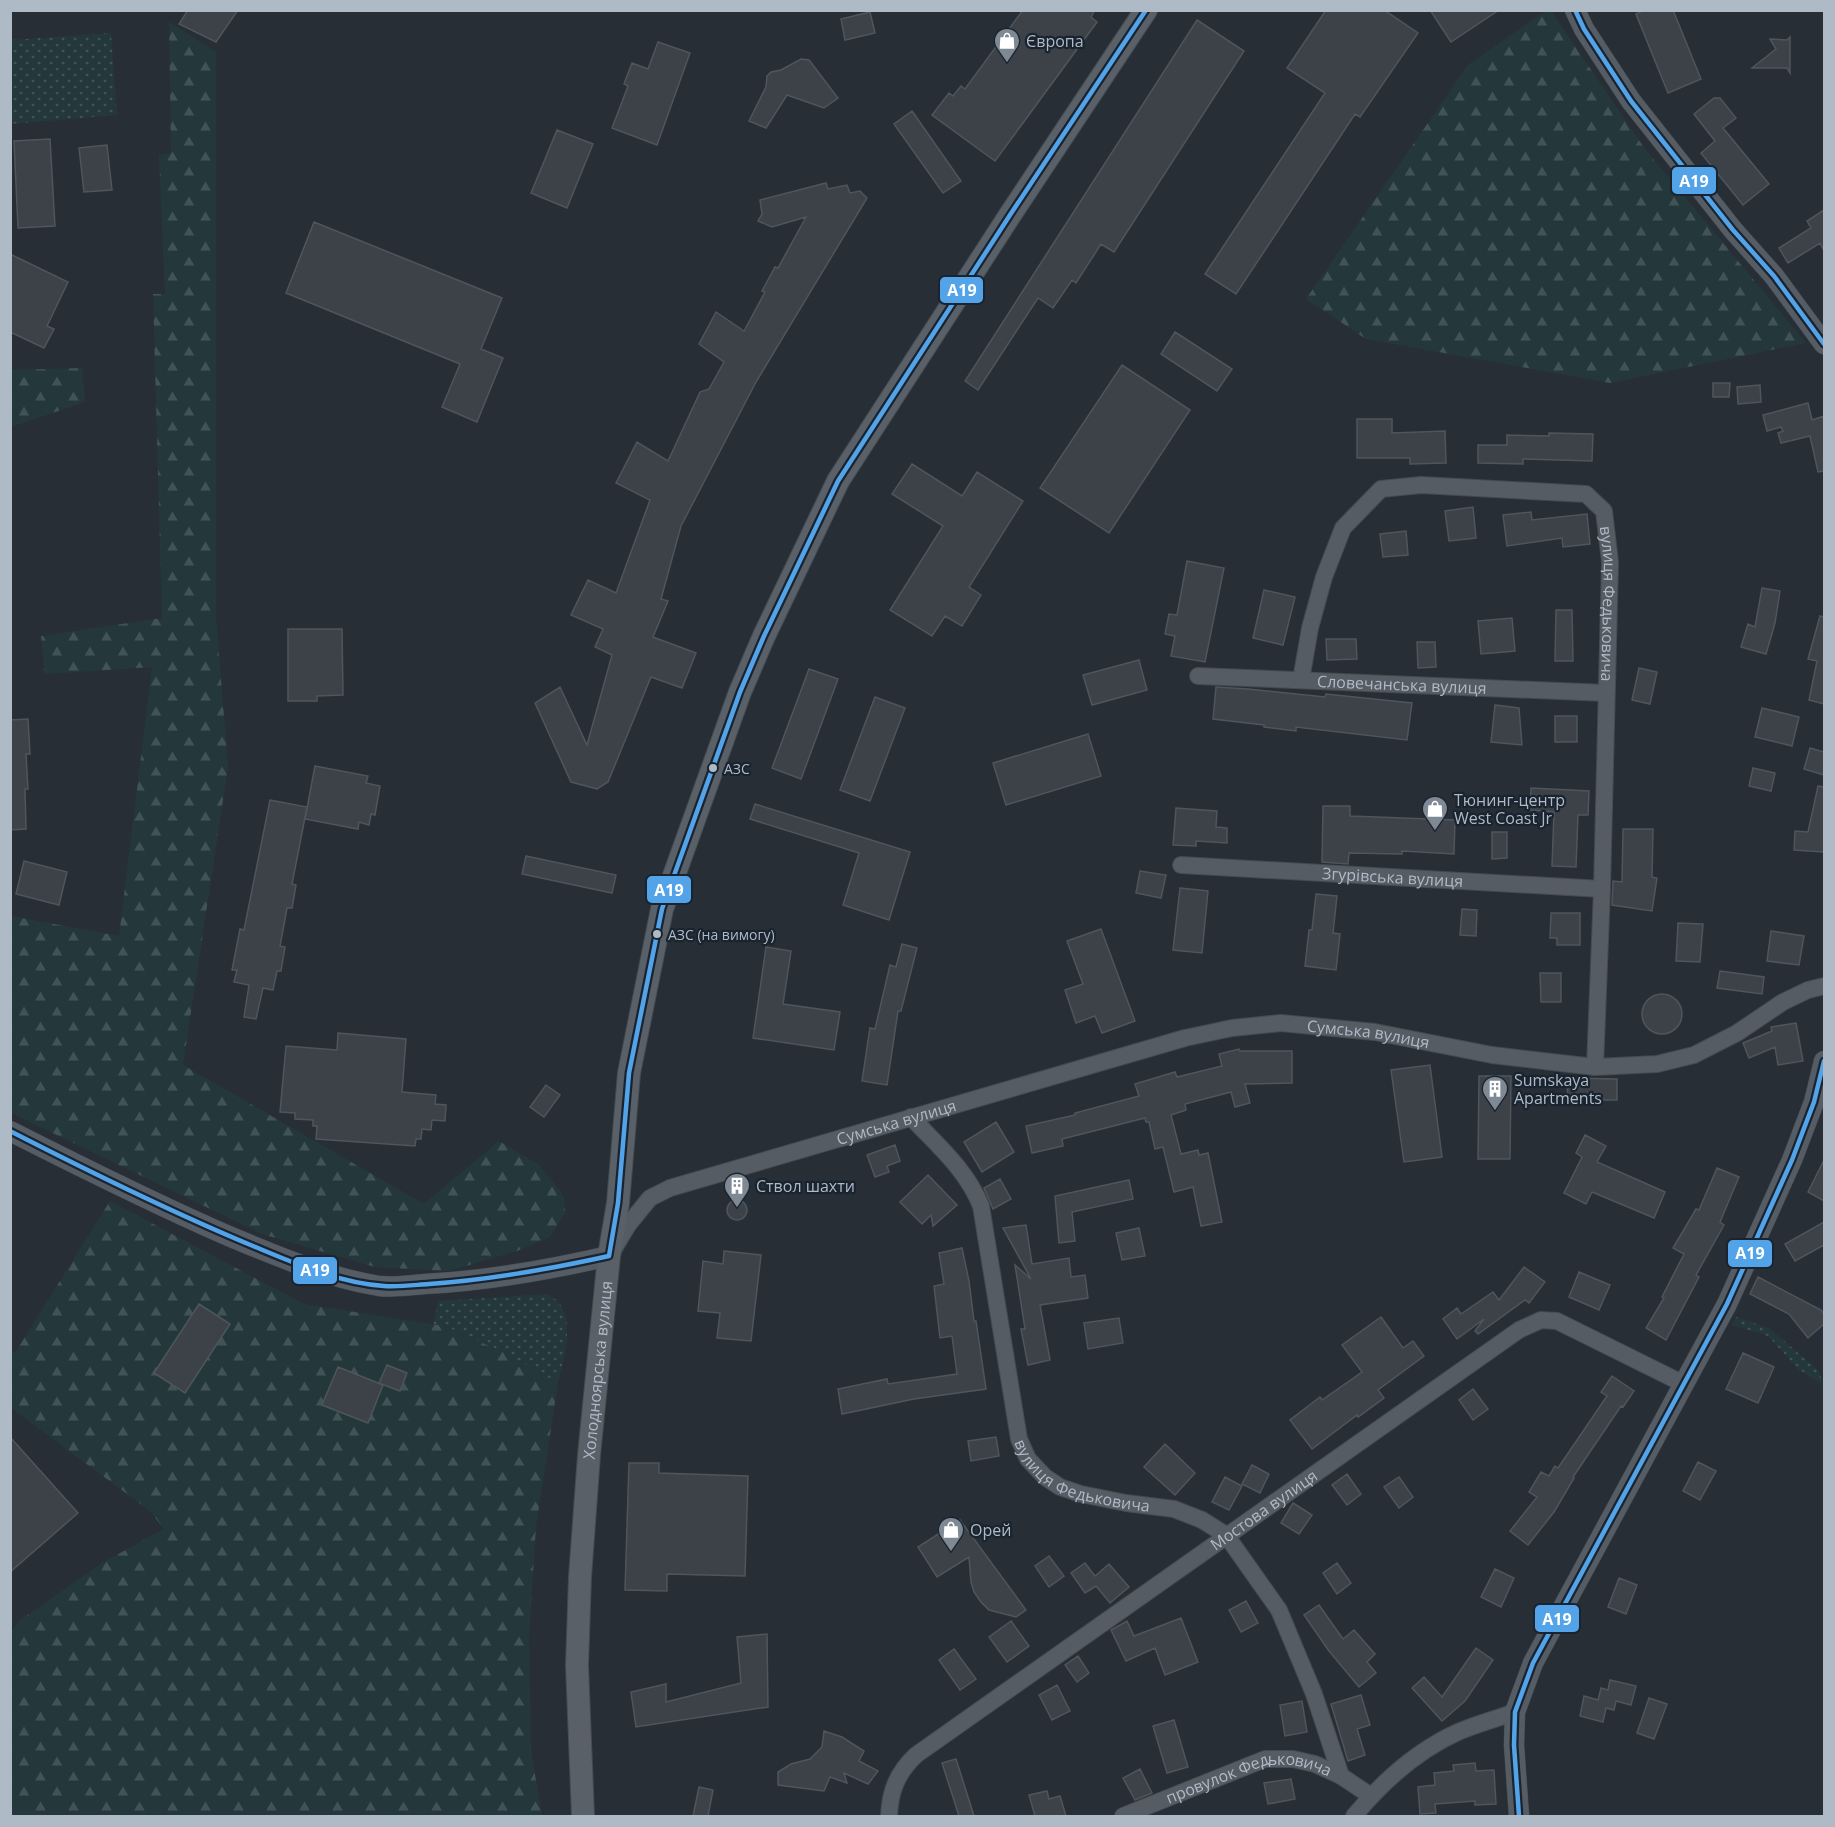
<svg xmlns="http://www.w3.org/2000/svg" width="1835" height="1827" font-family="'Open Sans',sans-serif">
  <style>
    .grass { fill: url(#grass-dots) }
    .forest { fill: url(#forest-firs) }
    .building { fill: #3c4248; stroke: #4e555d; stroke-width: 1.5 }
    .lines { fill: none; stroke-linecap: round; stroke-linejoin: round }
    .minor-casing { stroke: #444a50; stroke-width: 18 }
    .tertiary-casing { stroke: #444a50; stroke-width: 21 }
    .secondary-casing { stroke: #444a50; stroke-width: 24 }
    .minor { stroke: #565c63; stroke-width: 16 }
    .tertiary { stroke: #565c63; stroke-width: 20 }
    .secondary { stroke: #5a6068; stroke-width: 22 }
    .bus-1-casing { stroke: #1a2430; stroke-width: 9 }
    .bus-1 { stroke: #53a3e8; stroke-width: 4.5 }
    .bus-dot { fill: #afbac7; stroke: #1a2430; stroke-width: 2 }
    .labels { text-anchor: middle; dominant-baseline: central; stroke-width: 4.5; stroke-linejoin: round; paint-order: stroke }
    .bus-label { font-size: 14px; fill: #afbac7; stroke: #1a2430; text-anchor: start }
    .poi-label { font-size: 16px; fill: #afbac7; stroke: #1a2430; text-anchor: start }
    .street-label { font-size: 16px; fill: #afbac7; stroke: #1a2430 }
    .line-badge { stroke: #1a2430; stroke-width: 2 }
    .badge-label { font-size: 16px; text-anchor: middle; font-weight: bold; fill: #fff }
  </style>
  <defs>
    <pattern id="grass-dots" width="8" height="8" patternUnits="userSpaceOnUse" patternTransform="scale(1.5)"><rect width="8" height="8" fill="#24383b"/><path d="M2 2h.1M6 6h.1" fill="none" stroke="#415356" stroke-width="1.8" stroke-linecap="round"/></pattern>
    <pattern id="forest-firs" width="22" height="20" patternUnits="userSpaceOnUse" patternTransform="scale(1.5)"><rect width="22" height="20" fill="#24383b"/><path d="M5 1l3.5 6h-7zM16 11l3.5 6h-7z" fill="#415356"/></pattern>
  </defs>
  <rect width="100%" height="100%" fill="#272e35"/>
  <!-- grass -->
  <path class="grass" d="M111 33 117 115 11 124V40Z
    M547 1294C550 1296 556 1299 559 1303 575 1322 563 1361 558 1383L503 1352 445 1326 433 1324 438 1301Z
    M1736 1317 1769 1328 1819 1371 1823 1384 1799 1370 1768 1336 1732 1325Z"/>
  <!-- forest -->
  <path class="forest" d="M1547 10 1551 11 1645 149 1806 343 1610 383 1366 339 1306 299 1468 65Z
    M169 22 216 52V616L228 767 183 1065 424 1204 499 1141 539 1165 564 1196 565 1213 550 1237 517 1251 449 1271 375 1267 262 1234 11 1113V916L119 936 152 667 45 674 41 636 162 618 153 294H165L159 155 171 153Z
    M82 368 85 402 11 427V370Z
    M110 1201 304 1304 444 1326 503 1352 558 1383 536 1526 529 1637 531 1751 542 1816H11V1632L19 1621 102 1563 164 1529 150 1511 11 1408V1350L15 1353Z"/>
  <!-- building -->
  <path class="building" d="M188 10H238L216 42 179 24Z
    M1023 10H1095L1091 17 1097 22 995 161 932 115 949 93 953 96 961 86 965 89Z
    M1326 10H1384L1418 33 1360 117 1355 114 1236 294 1205 274 1325 93 1287 68Z
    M1430 10H1499L1451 42Z
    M1644 10H1673L1701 79 1668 93 1636 14Z
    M870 12 875 33 845 40 841 19Z
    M1197 20 1244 51 1114 252 1101 244 1076 283 1072 280 1053 308 1038 298 978 390 965 381Z
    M1790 37V73L1787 68H1752L1776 49 1770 39 1787 40Z
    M658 42 690 53 657 145 612 128 628 86 624 84 632 63 648 69Z
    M801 59 809 60 838 98 824 108 787 95 766 128 749 121 766 87 767 76 771 72 781 70Z
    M1714 98H1720L1736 118 1723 128 1769 184 1743 205 1701 153 1715 141 1694 114Z
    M912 111 961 181 943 193 894 124Z
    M557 130 593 144 567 208 531 193Z
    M50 139 55 226 18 228 14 141Z
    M107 145 112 190 84 192 79 148Z
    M826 183 828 189 847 185 850 193 860 191 867 198 756 382 681 526 661 599 668 601 653 637 696 653 682 688 651 677 608 782 597 789 571 782 535 703 560 687 587 745 612 655 595 647 603 629 571 615 588 580 616 593 650 500 616 483 637 442 668 461 700 392 709 389 724 362 699 344 716 312 744 331 765 292 762 291 775 267 778 268 806 217 772 227 758 221 762 214 760 200Z
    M1824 210V251L1820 243 1788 263 1779 248 1811 228 1807 221Z
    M314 222 502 298 481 349 503 358 477 422 442 407 460 364 286 293Z
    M10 254 68 282 47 326 54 329 44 348 10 332Z
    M1175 332 1232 369 1217 391 1161 354Z
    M1122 365 1190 410 1109 533 1040 488Z
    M1713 383H1730L1729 397H1713Z
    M1760 385 1761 402 1738 404 1737 387Z
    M1808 403 1812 420 1824 416V471L1818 472 1810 436 1781 443 1778 433 1783 431 1781 427 1767 431 1763 415Z
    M1357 419H1392V433L1445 431 1446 463 1410 464V458H1357Z
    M1549 433 1593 434 1592 461 1523 459V464L1478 463V445H1507V435L1549 436Z
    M912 464 962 496 977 472 1023 501 969 587 981 595 962 626 945 616 932 636 890 610 943 526 892 494Z
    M1473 507 1476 538 1449 541 1445 511Z
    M1531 512 1532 520 1587 514 1590 544 1563 547 1562 538 1507 546 1503 515Z
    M1406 531 1408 555 1383 557 1380 534Z
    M1187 561 1224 568 1205 662 1171 656 1175 636 1165 634 1169 614 1177 615Z
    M1762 588 1780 591 1775 623 1766 654 1741 647 1748 624 1755 627Z
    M1264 590 1295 597 1283 645 1253 638Z
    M1556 610H1572L1573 661H1555Z
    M1820 616 1824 617V704L1809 700 1817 661 1808 659Z
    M1512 618 1515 651 1481 654 1478 621Z
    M288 629H342L343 695 317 696V701H288Z
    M1326 639H1356L1357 659 1327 660Z
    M1417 642H1435L1436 667 1418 668Z
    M1139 660 1147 690 1092 705 1083 675Z
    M1639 668 1657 672 1650 704 1632 700Z
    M809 669 838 679 801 779 772 768Z
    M1216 687 1248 689 1325 697 1326 694 1412 703 1407 740 1296 727V731L1264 727V725L1213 719Z
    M875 697 905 708 870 801 840 790Z
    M1495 705 1519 708 1522 745 1491 742Z
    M1762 708 1799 717 1792 746 1755 737Z
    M1555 716H1577V742H1555Z
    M28 719 30 754H26L28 789H25L26 829 10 830V720Z
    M1088 734 1101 776 1006 805 993 763Z
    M1810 748 1824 752V775L1804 769Z
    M315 766 368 776 366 783 380 786 375 815 371 814 369 825 359 822 358 829 305 819Z
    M1753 768 1775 773 1771 791 1749 786Z
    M1818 786 1824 787V852L1794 850 1795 831 1808 832Z
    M1531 788 1589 791 1588 815H1578L1576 867 1552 866 1554 812 1530 810Z
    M270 800 307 807 292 884 296 885 292 908H287L280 946 285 947 281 971H277L273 990 263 988 256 1019 244 1017 249 985 234 982 237 970H232L240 929 244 930Z
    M755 804 910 852 889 920 843 905 859 853 750 819Z
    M1323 806H1350V816L1455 820 1454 854 1402 851V854L1349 853 1348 864 1322 862Z
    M1176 808 1217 811 1216 827 1227 828V843L1196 841V846L1173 845Z
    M1623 829H1653L1652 877 1657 878 1652 911 1612 905 1613 881 1622 882Z
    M1492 832H1507V858L1492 859Z
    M526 856 616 875 612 893 522 874Z
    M24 861 67 872 59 905 16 894Z
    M1140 871 1166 875 1161 898 1136 893Z
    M1180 888 1208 891 1202 953 1173 950Z
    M1316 894 1337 896 1333 933 1340 934 1336 970 1305 966 1309 930H1312Z
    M1462 909 1477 910 1476 936 1460 935Z
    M1551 913H1580V945H1557V938H1550Z
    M1678 923 1703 924 1700 962 1676 961Z
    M1101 929 1135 1021 1102 1033 1095 1016 1076 1023 1065 990 1083 984 1067 941Z
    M1771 931 1804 936 1799 965 1767 961Z
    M902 944 917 948 901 1011H898L887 1085 862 1081 870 1028 875 1029 890 965 896 967Z
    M766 947 791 951 783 1004 840 1012 834 1050 753 1038Z
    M1720 971 1764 977 1762 994 1717 988Z
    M1540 973H1561V1002H1541Z
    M1642 1014a20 20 0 1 1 40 0a20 20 0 1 1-40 0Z
    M1796 1023 1803 1061 1778 1065 1775 1047 1749 1058 1743 1043 1772 1031 1771 1027Z
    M338 1033 406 1039 402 1092 436 1095 435 1104 446 1105 445 1121 432 1120 431 1130 422 1129 421 1139H416L415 1146 316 1139 317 1126H313V1120L295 1119V1113L280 1112 286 1046 337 1050Z
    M1239 1049 1240 1051H1292V1083L1245 1084 1250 1103 1235 1107 1231 1092 1185 1104 1186 1110 1171 1115 1181 1154 1198 1150 1199 1155 1208 1153 1222 1222 1201 1226 1193 1187 1174 1192 1163 1147 1155 1149 1149 1122H1146L1145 1118 1062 1139 1063 1146 1032 1153 1026 1126 1075 1115V1113L1139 1096 1135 1084 1175 1072 1177 1077 1222 1066 1219 1054Z
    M1430 1065 1442 1157 1404 1162 1391 1070Z
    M1479 1076H1511L1510 1159H1478Z
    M1568 1078 1617 1079V1100H1567Z
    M546 1085 560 1095 544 1117 530 1107Z
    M996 1122 1014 1152 982 1172 964 1142Z
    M1585 1135 1606 1146 1597 1162 1665 1192 1654 1218 1592 1192 1586 1204 1564 1193 1582 1157 1576 1153Z
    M895 1145 900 1161 887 1166 889 1172 875 1177 867 1155Z
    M1824 1160V1201L1808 1192Z
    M1717 1168 1739 1177 1720 1222 1724 1225 1696 1275 1699 1277 1666 1340 1646 1328 1664 1298 1662 1297 1684 1254 1673 1248 1696 1209 1699 1210Z
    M928 1175 957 1205 933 1226 931 1215 922 1224 900 1202Z
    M1000 1179 1011 1199 993 1209 984 1188Z
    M1129 1180 1133 1199 1072 1212 1075 1241 1059 1243 1055 1196Z
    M727 1210a10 10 0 1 1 20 0a10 10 0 1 1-20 0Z
    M1824 1222V1245L1795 1261 1785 1244Z
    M1026 1225 1032 1264 1069 1258 1071 1277 1085 1275 1088 1298 1040 1305 1050 1360 1028 1365 1021 1329H1025L1015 1265 1031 1279 1003 1228Z
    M1139 1228 1145 1256 1122 1260 1116 1233Z
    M962 1248 969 1281 974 1321H976L986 1389 914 1399 842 1414 838 1389 887 1379 888 1384 957 1374 952 1336 940 1338 934 1286 944 1284 939 1253Z
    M724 1251 761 1255 751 1341 717 1338 720 1313 698 1311 703 1261 723 1264Z
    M1524 1267 1545 1282 1529 1303 1525 1300 1478 1334 1475 1331 1484 1319 1457 1339 1443 1319 1457 1308 1461 1314 1493 1292 1499 1300Z
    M1579 1272 1610 1285 1599 1310 1569 1297Z
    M1758 1277 1821 1310 1824 1314V1324L1808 1338 1789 1314 1750 1294Z
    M199 1304 230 1324 185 1393 154 1373Z
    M1381 1317 1403 1348 1413 1341 1424 1356 1378 1390 1384 1398 1358 1417 1357 1415 1312 1449 1290 1420 1320 1397 1322 1400 1362 1372 1342 1345Z
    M1119 1318 1123 1343 1088 1349 1084 1323Z
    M1743 1353 1774 1367 1758 1403 1726 1389Z
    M387 1365 407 1373 400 1391 379 1383Z
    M338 1367 383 1385 368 1423 322 1405Z
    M1612 1376 1634 1391 1623 1407 1621 1406 1573 1477 1574 1478 1554 1512 1528 1545 1510 1531 1537 1497 1529 1492 1541 1472 1549 1476 1555 1466 1558 1468 1607 1396 1601 1392Z
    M1473 1389 1488 1409 1473 1420 1459 1400Z
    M10 1437 78 1513 10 1572Z
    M996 1437 999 1456 971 1461 968 1441Z
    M1165 1444 1195 1473 1175 1495 1144 1467Z
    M1698 1462 1716 1471 1700 1500 1683 1491Z
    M629 1463H659V1473L748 1476 745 1576 667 1574V1591L625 1590Z
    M1252 1465 1269 1474 1260 1493 1242 1484Z
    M1347 1474 1361 1494 1347 1505 1332 1485Z
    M1225 1477 1242 1486 1229 1510 1212 1502Z
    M1399 1477 1413 1497 1399 1508 1384 1487Z
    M1293 1503 1312 1515 1299 1534 1281 1523Z
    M960 1520 1026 1610 1016 1617 989 1610 981 1602 974 1592 971 1582 969 1557 937 1577 918 1547Z
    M1049 1556 1064 1576 1049 1587 1035 1566Z
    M1085 1563 1095 1576 1109 1564 1129 1587 1110 1603 1096 1586 1085 1593 1071 1573Z
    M1337 1563 1351 1583 1337 1594 1323 1573Z
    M1495 1569 1514 1578 1501 1607 1481 1597Z
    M1619 1578 1637 1585 1626 1614 1608 1607Z
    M1246 1601 1258 1623 1241 1632 1229 1610Z
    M1319 1605 1343 1639 1354 1630 1375 1654 1367 1662 1376 1673 1359 1687 1329 1651 1304 1615Z
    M1181 1618 1198 1662 1165 1675 1155 1648 1126 1661 1111 1630 1127 1621 1134 1636Z
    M1011 1621 1029 1646 1007 1662 989 1637Z
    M767 1634 768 1707 636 1727 631 1692 666 1684V1702L741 1683 737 1637Z
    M1476 1648 1493 1660 1465 1701 1442 1721 1412 1688 1424 1677 1442 1697Z
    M954 1649 976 1679 960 1690 939 1660Z
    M1078 1656 1089 1673 1077 1682 1065 1665Z
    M1610 1680 1636 1686 1631 1705 1616 1701 1614 1710 1606 1708 1603 1722 1580 1716 1584 1696 1598 1700 1601 1688 1608 1690Z
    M1057 1685 1070 1711 1052 1720 1039 1695Z
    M1361 1695 1370 1725 1357 1729 1365 1755 1348 1761 1331 1704Z
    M1649 1698 1667 1704 1654 1739 1637 1733Z
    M1302 1701 1307 1732 1285 1736 1280 1705Z
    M1174 1720 1188 1767 1167 1773 1153 1726Z
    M824 1731 842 1737 864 1751 859 1761 878 1771 868 1784 844 1773 847 1783 830 1777 824 1791 778 1785V1772L791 1764 810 1759 822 1747Z
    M956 1759 974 1816H959L942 1763Z
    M1475 1763 1476 1771 1494 1770 1496 1804 1475 1805V1801L1435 1804 1436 1813 1420 1814 1418 1787 1435 1785 1434 1773 1454 1771 1453 1765Z
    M1140 1769 1152 1793 1135 1800 1123 1778Z
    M1291 1779 1295 1799 1268 1804 1264 1783Z
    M699 1787 713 1790 708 1816H693Z
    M1047 1791 1049 1799 1060 1796 1066 1816H1035L1029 1795Z"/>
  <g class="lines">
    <defs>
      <g id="minor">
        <path id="s1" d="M1198 676 1606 693"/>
        <path id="s2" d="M1301 680 1310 628 1324 577 1343 528 1381 489 1421 485 1586 494 1604 511 1610 562 1602 889 1595 1067"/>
        <path id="s3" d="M1181 865 1602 889"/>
        <path id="s4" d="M911 1117C938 1146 966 1169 981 1206L1019 1439 1028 1459 1045 1477 1060 1487 1081 1494 1126 1503 1174 1509 1202 1520 1226 1535 1279 1610 1314 1694 1341 1776"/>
        <path id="s5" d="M613 1250 628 1225 650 1198 670 1188 1185 1038 1232 1028 1281 1023 1375 1032 1492 1055 1595 1067 1657 1064 1694 1055 1737 1033 1783 1002 1808 990 1824 986"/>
        <path id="s6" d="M889 1816C890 1791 897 1773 916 1755L1519 1330 1541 1320 1557 1321 1684 1384"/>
        <path id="s7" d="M1123 1816 1265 1759H1293L1315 1764 1341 1776 1371 1796"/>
        <path d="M1354 1816C1383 1781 1416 1751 1458 1732 1476 1724 1496 1719 1515 1712"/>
      </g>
      <path id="tertiary" d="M1575 10 1584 29 1631 101 1733 230 1774 276 1824 344
        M10 1131C81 1167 151 1202 224 1234 274 1255 325 1277 379 1286 394 1288 410 1285 425 1284 487 1281 548 1270 609 1256
        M1519 1816 1514 1745 1515 1712 1533 1663 1727 1304 1792 1160 1814 1102 1824 1061"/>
      <g id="secondary">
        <path id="s8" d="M583 1816 577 1665 580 1577 589 1455 609 1256 618 1203 629 1073 662 909 740 692 764 636 838 481 1010 215 1146 10"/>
      </g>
    </defs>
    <!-- minor casing -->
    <use href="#minor" class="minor-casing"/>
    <!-- tertiary casing -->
    <use href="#tertiary" class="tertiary-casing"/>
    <!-- secondary casing -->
    <use href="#secondary" class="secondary-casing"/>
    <!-- minor -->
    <use href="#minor" class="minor"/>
    <!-- tertiary -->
    <use href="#tertiary" class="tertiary"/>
    <!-- secondary -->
    <use href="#secondary" class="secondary"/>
    <defs>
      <path id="bus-1" d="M1575 10 1584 29 1631 101 1733 230 1774 276 1824 344
        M10 1131C90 1172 171 1212 253 1246 294 1263 339 1283 384 1286 399 1287 414 1285 429 1284 490 1280 550 1269 609 1256L618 1203 629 1073 662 909 740 692 764 636 838 481 1010 215 1146 10
        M1519 1816 1514 1745 1515 1712 1533 1663 1727 1304 1792 1160 1814 1102 1824 1061"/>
    </defs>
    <!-- bus-1 casing -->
    <use href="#bus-1" class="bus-1-casing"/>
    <!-- bus-1 -->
    <use href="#bus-1" class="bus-1"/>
  </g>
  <!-- icons -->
  <defs>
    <symbol id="shop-pin" viewBox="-11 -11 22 30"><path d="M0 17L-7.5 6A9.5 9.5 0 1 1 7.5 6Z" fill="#7f8994" stroke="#1a2430"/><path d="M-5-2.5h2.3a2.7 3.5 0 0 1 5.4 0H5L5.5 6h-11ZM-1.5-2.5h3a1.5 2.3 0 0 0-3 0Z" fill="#fff"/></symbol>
    <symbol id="building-pin" viewBox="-11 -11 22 30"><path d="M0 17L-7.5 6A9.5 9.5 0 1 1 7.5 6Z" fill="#7f8994" stroke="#1a2430"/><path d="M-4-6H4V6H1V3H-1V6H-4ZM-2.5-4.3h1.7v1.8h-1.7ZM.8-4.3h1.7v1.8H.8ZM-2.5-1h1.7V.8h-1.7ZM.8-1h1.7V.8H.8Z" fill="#fff"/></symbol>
  </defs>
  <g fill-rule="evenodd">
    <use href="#shop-pin" x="992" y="26" width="30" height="40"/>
    <use href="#shop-pin" x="1420" y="794" width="30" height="40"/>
    <use href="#building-pin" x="1480" y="1074" width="30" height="40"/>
    <use href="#building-pin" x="722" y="1171" width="30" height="40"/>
    <use href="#shop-pin" x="936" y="1515" width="30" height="40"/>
  </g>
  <!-- markers -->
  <g class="bus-dot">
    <circle cx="713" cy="768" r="5"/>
    <circle cx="657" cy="934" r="5"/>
  </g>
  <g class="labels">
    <!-- bus labels -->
    <g class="bus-label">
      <text x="724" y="768">АЗС</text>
      <text x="668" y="934">АЗС (на вимогу)</text>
    </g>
    <!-- poi labels -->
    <g class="poi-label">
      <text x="1026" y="41">Європа</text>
      <text x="1454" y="800">Тюнинг-центр<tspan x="1454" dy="18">West Coast Jr</tspan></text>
      <text x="1514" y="1080">Sumskaya<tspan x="1514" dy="18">Apartments</tspan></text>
      <text x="756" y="1186">Ствол шахти</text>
      <text x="970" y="1530">Орей</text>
    </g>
    <!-- street labels -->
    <g class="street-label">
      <text stroke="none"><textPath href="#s2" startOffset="536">вулиця Федьковича</textPath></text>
      <text stroke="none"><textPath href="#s1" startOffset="204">Словечанська вулиця</textPath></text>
      <text stroke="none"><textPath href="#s3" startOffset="212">Згурівська вулиця</textPath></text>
      <text stroke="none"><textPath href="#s5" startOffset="808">Сумська вулиця</textPath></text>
      <text stroke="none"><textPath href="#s5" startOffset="322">Сумська вулиця</textPath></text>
      <text stroke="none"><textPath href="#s8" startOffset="447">Холодноярська вулиця</textPath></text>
      <text stroke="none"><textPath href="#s4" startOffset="429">вулиця Федьковича</textPath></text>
      <text stroke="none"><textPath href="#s6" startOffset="494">Мостова вулиця</textPath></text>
      <text stroke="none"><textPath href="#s7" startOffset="134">провулок Федьковича</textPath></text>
    </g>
  </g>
  <g class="line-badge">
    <rect x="1671" y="166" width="46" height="29" rx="6" fill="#53a3e8"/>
    <rect x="939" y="276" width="45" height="28" rx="6" fill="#53a3e8"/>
    <rect x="646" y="875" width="46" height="29" rx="6" fill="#53a3e8"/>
    <rect x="1727" y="1239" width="46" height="29" rx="6" fill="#53a3e8"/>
    <rect x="292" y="1256" width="46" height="29" rx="6" fill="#53a3e8"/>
    <rect x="1534" y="1604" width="46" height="29" rx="6" fill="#53a3e8"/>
  </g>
  <g class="badge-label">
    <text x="1694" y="187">А19</text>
    <text x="962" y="296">А19</text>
    <text x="669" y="896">А19</text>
    <text x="1750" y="1259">А19</text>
    <text x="315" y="1276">А19</text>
    <text x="1557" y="1625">А19</text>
  </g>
  <!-- border -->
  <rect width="1835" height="1827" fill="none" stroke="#afbac7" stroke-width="24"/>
</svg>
